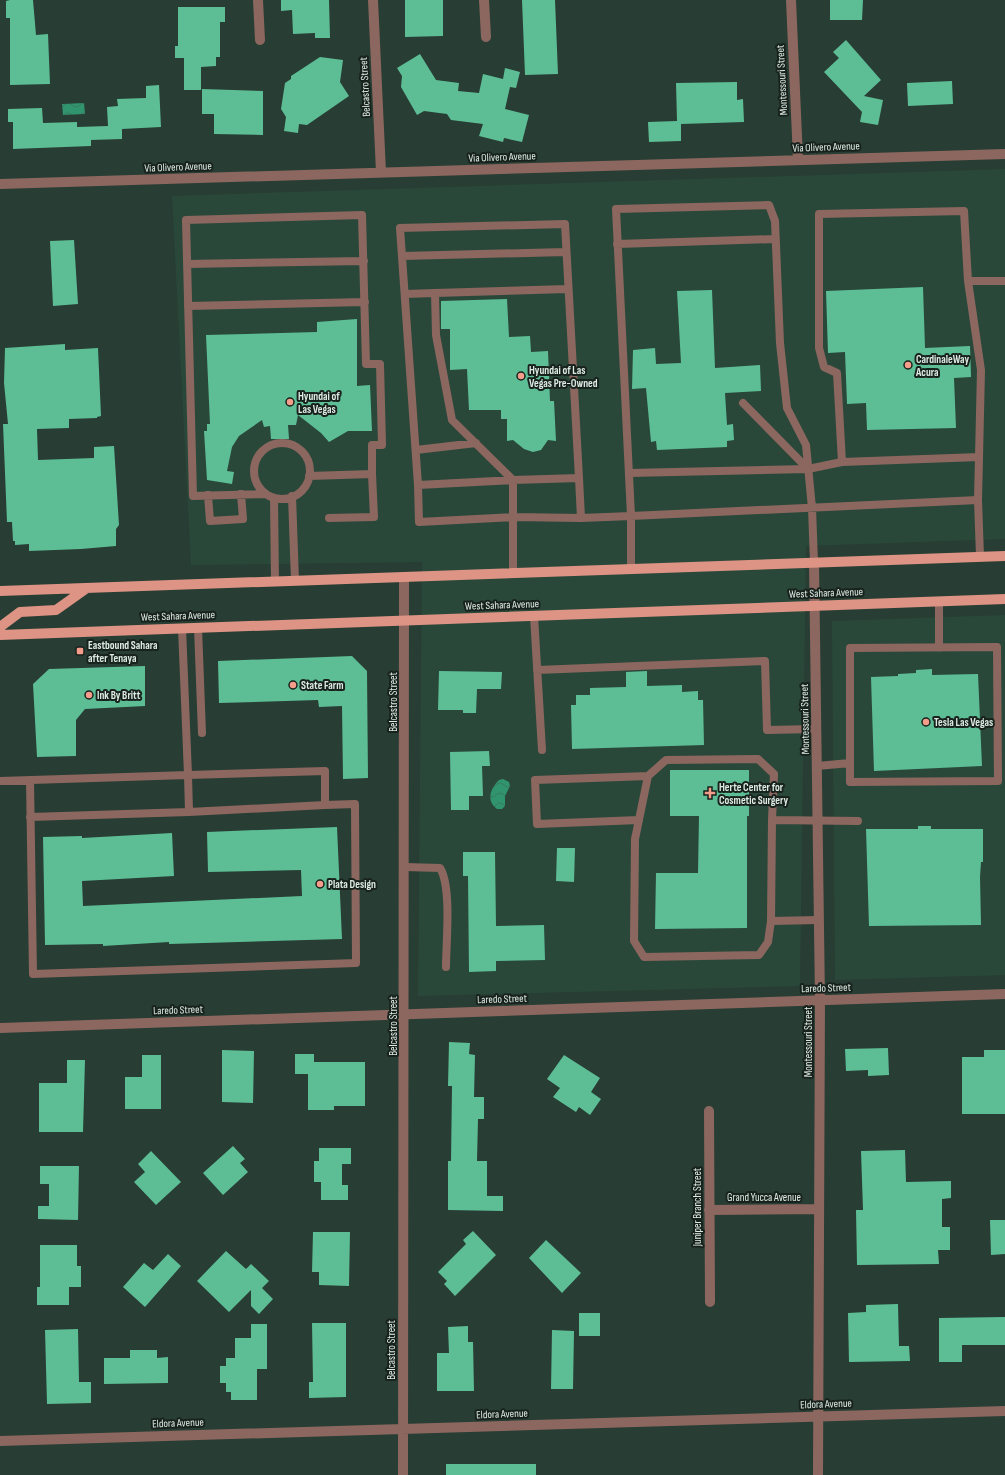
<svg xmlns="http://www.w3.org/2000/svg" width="1005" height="1475" font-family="'Sofia Sans Condensed',sans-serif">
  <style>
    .built { fill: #2a483a }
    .water { fill: url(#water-waves) }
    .building { fill: #5dbe96 }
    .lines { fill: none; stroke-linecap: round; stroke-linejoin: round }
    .service { stroke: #8c675f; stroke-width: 8 }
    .minor { stroke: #8c675f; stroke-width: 10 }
    .primary { stroke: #de9485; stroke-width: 10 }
    .poi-dot { fill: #f49d8b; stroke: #18221d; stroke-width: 1.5 }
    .labels { text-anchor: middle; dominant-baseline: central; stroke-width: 4; stroke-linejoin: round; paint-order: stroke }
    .street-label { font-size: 11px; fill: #dfece5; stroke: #18221d }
    .poi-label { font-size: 11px; font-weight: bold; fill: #dfece5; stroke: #18221d; text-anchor: start }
  </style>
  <defs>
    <pattern id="water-waves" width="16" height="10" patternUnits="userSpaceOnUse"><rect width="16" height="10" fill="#30956f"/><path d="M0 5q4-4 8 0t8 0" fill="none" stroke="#377a60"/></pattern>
  </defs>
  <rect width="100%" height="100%" fill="#283d33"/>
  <!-- built -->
  <path class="built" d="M1005 169V539L806 546 800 986 418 996 422 562 191 565 172 196Z
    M1005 615V975L835 980 832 621Z"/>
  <!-- water -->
  <path class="water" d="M84 103 85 114 63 115 62 104Z
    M503 779 509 782 510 786 505 796V806L502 809H497C486 801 490 789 499 780Z"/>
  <!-- building -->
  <path class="building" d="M10 0H33L36 35 48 34 50 84 10 85V18H6V1Z
    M281 0H329L330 38H315V33L293 34 292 10 281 11Z
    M405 0H443V36L405 37Z
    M522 0H555L558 74 525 75Z
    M830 0H863L862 20H830Z
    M178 7H225V22H220V57H216V66L201 67V90H184V58H175V46H178Z
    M846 40 881 80 864 96 883 100 878 125 860 122 862 112 824 72 839 58 833 52Z
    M420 54 436 80 459 83 458 91 479 93 483 74 503 79 505 68 520 72 516 88 510 87 505 109 529 115 522 142 504 138 503 142 479 136 483 124 451 120 447 114 424 111 417 115 401 87 402 76 397 68Z
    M320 57 343 60 340 82 349 96 307 125 299 124 298 133 284 131 286 117 281 109 285 83 291 79V76Z
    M952 81 953 104 908 106 907 83Z
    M737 82V100L743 99 744 122 681 124V141L649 142 648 122 677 121 676 83Z
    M159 85 161 127 122 129V139L91 140V146L13 149V122H8V109L42 108 43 123 77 122V127L108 126 107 107 118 106 117 99 146 98V86Z
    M202 89 263 91V135L214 134V114H202Z
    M74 240 78 304 53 306 50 241Z
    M923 287 925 348 970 346 971 377 954 378 956 428 867 430 866 403 847 404 845 352 828 353 826 291Z
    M712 290 715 368 760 365 761 391 725 393 727 425 733 424 734 440 727 441V447L657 450 656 441 651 442 646 388 632 389 633 350 655 348 656 364 681 363 677 291Z
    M507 299 509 337 530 336 531 352 548 351 550 401H554L556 441 548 440 541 450 533 452 524 449 513 440 507 441V419H501V410H469L467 369 450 370V329H441V301Z
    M357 319V386L370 385 372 431H348L329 442 321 433 298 415 296 425H288L289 439H271L270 426 264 427 262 420 239 436 232 447 227 471 234 472 232 484 207 480 204 431H207V424H210L206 335 317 332V322Z
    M65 344V350L98 348 101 416 97 417V418L69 419V428L37 429 38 460 94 458V447L114 446 119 525 116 529V546L81 549 29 551V544L15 545V541H13L12 522H7L3 424H8L4 383 5 348Z
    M352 656 367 671 368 778 343 779 342 706 319 707 318 700 219 703 218 661Z
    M145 666V706L85 709 76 720V756L37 757 33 684 49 669Z
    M932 669V675L978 674 982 766 874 771 871 677 898 676V674L916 673V670Z
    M439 671 502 672 501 689H477L476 713H463V710H438Z
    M647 671V686L682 685V692L698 691V700H703L704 745 572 749 571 705H576V695H590V688L626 687V672Z
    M489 751 490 766H482L483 796H469V810H451L450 752Z
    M670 770H749V816H747V928L655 929 656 873H698L699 816H670Z
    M918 826H931V829H983V862H981L980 877 981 925 869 926 866 829H918Z
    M337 827 342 939 169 944V942L103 946V944L45 945 43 837 82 836V838L172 833 174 876 82 881 83 906 302 896 301 870 208 872 207 832Z
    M557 848H575L574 882 556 881Z
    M463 852H495L496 926 544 925 545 960 496 961V971L469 972 468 876H463Z
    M449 1042 470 1043 469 1054 475 1055 474 1097H484V1119H478L477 1161H487V1196H503V1211L448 1210V1161H451L452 1086H448Z
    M888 1048 889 1075 868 1076V1070L846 1071 845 1049Z
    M222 1050 254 1051 253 1103 222 1102Z
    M984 1050H1005V1114H962V1057H984Z
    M295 1054H314V1062H365V1106H334V1110H308V1074H295Z
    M142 1055H161V1109H125V1077H142Z
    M564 1055 600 1078 591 1092 601 1099 590 1115 579 1107 576 1112 553 1097 560 1088 547 1079Z
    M67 1060H85L83 1132H39V1083H67Z
    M233 1146 245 1159 240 1163 248 1172 223 1195 203 1173Z
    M319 1148H351V1164H342V1185H348V1200H321V1182H314V1161H319Z
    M905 1150 906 1182 951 1181V1198L942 1199V1227H950V1250H938L939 1264 857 1265 856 1210H863L861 1151Z
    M151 1151 181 1182 156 1205 134 1182 145 1172 138 1164Z
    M40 1166H79L78 1220 38 1219V1206H49V1184H40Z
    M990 1220H1005V1254L991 1255Z
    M473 1231 496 1255 455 1296 444 1284 447 1281 438 1272 466 1244 463 1240Z
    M313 1232H350L349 1286 319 1285V1272H312Z
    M546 1240 581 1273 562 1293 529 1258Z
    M40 1245H77V1266H81V1287H69V1305H37V1287H40Z
    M226 1251 246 1269 251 1264 269 1281 262 1288 273 1299 259 1314 251 1306V1290L229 1312 197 1281Z
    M168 1254 181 1266 145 1307 123 1287 144 1263 153 1270Z
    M898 1304 899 1346H909L910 1361 849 1362 848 1313 866 1312V1305Z
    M579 1313H600V1336H579Z
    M1005 1317V1345H962V1362H939V1318Z
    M312 1323H346V1397L309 1398V1382H313Z
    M251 1324H267V1369H257V1400H231V1392H226V1383H220V1366H226V1358H235V1338H251Z
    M468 1326V1342H473L474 1391H437V1353H449L448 1327Z
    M78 1329 79 1382H91V1403L47 1404 45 1330Z
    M552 1330 574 1331 573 1389H551Z
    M130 1350H157V1358L168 1357V1383L104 1384V1358H130Z
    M446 1464H536V1475H446Z"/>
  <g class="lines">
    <!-- service -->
    <path class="service" d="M617 244 775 239
      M402 256 566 252
      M187 264 364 261
      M968 281H1005
      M405 294 435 293
      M188 306 365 302
      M743 403 808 469
      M254 471a28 28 0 1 1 56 0a28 28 0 1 1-56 0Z
      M416 450 476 443
      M629 473 808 469 842 462 979 457 981 370 968 281 964 211 819 214V348L824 367 837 373 842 462
      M309 476 372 474 374 517 329 518
      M418 485 419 522 513 517 581 518 579 478
      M266 494 193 496 186 220 362 215 366 364H380L382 445H372V474
      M208 495 210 521 243 519 241 494
      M292 496 295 581
      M274 498 275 582
      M978 500 979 457
      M581 518 631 516V568
      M814 562 812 508 806 445 787 408 780 343 775 221 769 205 616 209 631 516 978 500 980 556
      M513 573V480L418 485 400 228 565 224 579 478 513 480 452 420 436 335 435 293 568 289
      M939 601V648
      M534 616 542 750
      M198 628 202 733
      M997 647 998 781 850 782V648Z
      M537 670 765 661 767 730 817 729
      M817 766 850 763
      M30 780 33 974 356 963 355 804 325 805V771L188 775 189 812
      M0 781 188 775 182 628
      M30 817 189 812 325 805
      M639 820 537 824 535 780 648 776
      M405 867 440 868C452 887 446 943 446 967
      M819 920 771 921 772 820 858 821
      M771 921 768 942 759 955 644 957 634 941 635 839 648 776 666 760 758 759 774 774 772 820"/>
    <!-- minor -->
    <path class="minor" d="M258 0 260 40
      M373 0 381 172
      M484 0 486 37
      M791 0 798 159
      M0 184 1005 154
      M814 562 820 1000 818 1475
      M0 1028 1005 994
      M709 1111 710 1302
      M709 1210 819 1209
      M0 1441 1005 1411
      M403 1475 404 577"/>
    <!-- primary -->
    <path class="primary" d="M0 591 1005 556
      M0 627 20 612 56 610 87 588
      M0 635 1005 599"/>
  </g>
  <!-- markers -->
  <g class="poi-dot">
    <circle cx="908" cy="365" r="4"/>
    <circle cx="521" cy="376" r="4"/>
    <circle cx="290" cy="402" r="4"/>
    <rect x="76" y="647" width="8" height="8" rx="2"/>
    <circle cx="293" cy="685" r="4"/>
    <circle cx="89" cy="695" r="4"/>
    <circle cx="926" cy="722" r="4"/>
    <path d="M708 787h4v4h4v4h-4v4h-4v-4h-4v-4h4z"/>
    <circle cx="320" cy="884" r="4"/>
  </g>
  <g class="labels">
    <!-- street labels -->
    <g class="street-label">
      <text transform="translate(782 80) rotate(-93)">Montessouri Street</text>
      <text transform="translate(365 87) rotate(-93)">Belcastro Street</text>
      <text transform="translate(826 147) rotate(-2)">Via Olivero Avenue</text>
      <text transform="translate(502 157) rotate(-2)">Via Olivero Avenue</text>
      <text transform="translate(178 167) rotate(-2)">Via Olivero Avenue</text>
      <text transform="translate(826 593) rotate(-2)">West Sahara Avenue</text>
      <text transform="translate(502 605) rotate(-2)">West Sahara Avenue</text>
      <text transform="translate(178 616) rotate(-2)">West Sahara Avenue</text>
      <text transform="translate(393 702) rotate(-90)">Belcastro Street</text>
      <text transform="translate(805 719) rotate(-91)">Montessouri Street</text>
      <text transform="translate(826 988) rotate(-2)">Laredo Street</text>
      <text transform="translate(502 999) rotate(-2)">Laredo Street</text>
      <text transform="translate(178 1010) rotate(-2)">Laredo Street</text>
      <text transform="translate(393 1026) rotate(-90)">Belcastro Street</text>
      <text transform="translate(808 1042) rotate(-90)">Montessouri Street</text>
      <text x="764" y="1197">Grand Yucca Avenue</text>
      <text transform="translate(697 1207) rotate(-90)">Juniper Branch Street</text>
      <text transform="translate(391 1350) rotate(-90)">Belcastro Street</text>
      <text transform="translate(826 1404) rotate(-2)">Eldora Avenue</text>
      <text transform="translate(502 1414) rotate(-2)">Eldora Avenue</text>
      <text transform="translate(178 1423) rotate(-2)">Eldora Avenue</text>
    </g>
    <!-- poi labels -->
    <g class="poi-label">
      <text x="916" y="359">CardinaleWay<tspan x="916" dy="13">Acura</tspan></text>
      <text x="529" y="370">Hyundai of Las<tspan x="529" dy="13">Vegas Pre-Owned</tspan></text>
      <text x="298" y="396">Hyundai of<tspan x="298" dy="13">Las Vegas</tspan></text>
      <text x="88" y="645">Eastbound Sahara<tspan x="88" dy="13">after Tenaya</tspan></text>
      <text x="301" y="685">State Farm</text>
      <text x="97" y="695">Ink By Britt</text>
      <text x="934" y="722">Tesla Las Vegas</text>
      <text x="719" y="787">Herte Center for<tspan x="719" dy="13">Cosmetic Surgery</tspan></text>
      <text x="328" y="884">Plata Design</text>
    </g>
  </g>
</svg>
